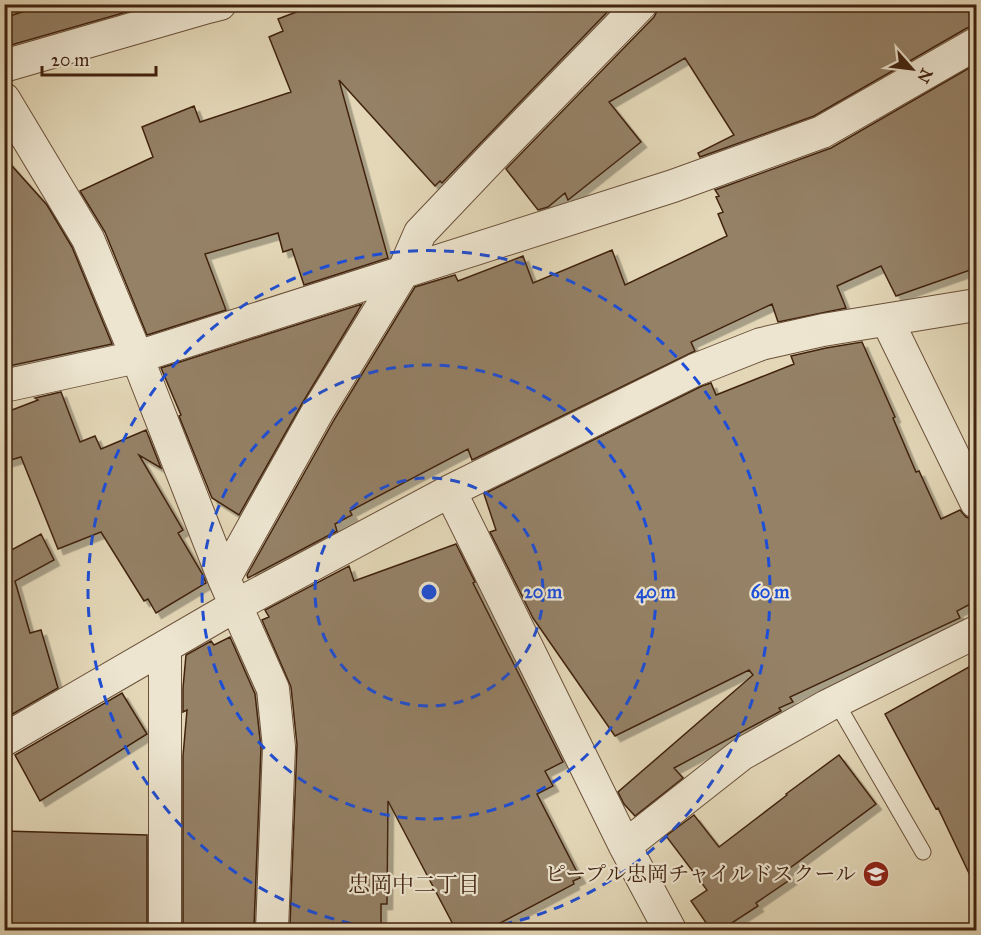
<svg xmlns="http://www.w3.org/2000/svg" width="981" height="935" font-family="'IM FELL Great Primer','Noto Serif JP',serif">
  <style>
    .green { fill: #c7b89a; stroke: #846e54; stroke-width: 1.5 }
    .building { fill: #958166; stroke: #41230f; stroke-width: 1.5; filter: url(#shadow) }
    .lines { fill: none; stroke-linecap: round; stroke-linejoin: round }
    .service-casing { stroke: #6a5039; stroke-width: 17 }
    .minor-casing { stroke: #6a5039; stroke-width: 34 }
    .service { stroke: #ede5d0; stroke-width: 15 }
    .minor { stroke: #ede5d0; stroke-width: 32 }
    .ring { fill: none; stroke: #1d4ed8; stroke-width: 3; stroke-dasharray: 10 8 }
    .labels { text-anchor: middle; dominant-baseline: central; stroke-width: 4.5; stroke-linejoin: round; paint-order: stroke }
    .poi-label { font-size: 21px; fill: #41230f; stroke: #ede5d0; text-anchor: end }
    .neighbourhood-label { font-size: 22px; fill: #41230f; stroke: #ede5d0 }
    .centre { fill: #1d4ed8; stroke: #ede5d0; stroke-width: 3 }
    .ring-label { font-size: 18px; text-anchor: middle; font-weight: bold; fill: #1d4ed8; stroke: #ede5d0; stroke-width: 4.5; stroke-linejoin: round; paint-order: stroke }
  </style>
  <defs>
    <filter id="shadow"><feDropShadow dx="5.5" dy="5.5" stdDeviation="0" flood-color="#0004"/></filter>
  </defs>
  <rect width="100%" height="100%" fill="#e3d7b7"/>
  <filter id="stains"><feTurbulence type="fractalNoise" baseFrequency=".00333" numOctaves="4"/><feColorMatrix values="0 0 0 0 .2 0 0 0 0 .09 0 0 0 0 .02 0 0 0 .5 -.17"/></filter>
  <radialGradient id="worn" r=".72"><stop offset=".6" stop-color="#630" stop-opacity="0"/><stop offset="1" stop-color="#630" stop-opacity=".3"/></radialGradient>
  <!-- green -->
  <path class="green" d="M5 4 34 5 5 18Z"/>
  <!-- building -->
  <path class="building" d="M46 4H144V7L4 47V18Z
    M317 4H615L442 183 440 181 435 186 339 80 388 258 304 285 292 249 283 252 278 233 205 254 226 310 147 335 105 232 80 191 153 157 142 127 194 106 200 122 291 92 269 37 283 31 278 19Z
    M658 4H976V26L967 28 814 116 700 157 698 153 734 135 685 58 609 102 641 142 568 200 565 193 548 207 538 210 506 169 654 17 658 9Z
    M976 64V268L896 296 881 266 837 286 846 308 778 322 772 304 691 342 695 351 472 460 468 449 350 511 352 515 335 524 337 531 248 578 247 575 334 420 415 287 455 275 458 281 523 256 533 283 612 250 625 285 727 236 718 214 723 212 716 197 719 196 715 190 831 148Z
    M4 157 47 205 72 247 112 344 9 366 4 361Z
    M362 304 303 402 239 515 212 498 179 416 181 415 161 368Z
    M862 342 895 417 893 418 916 472 919 471 941 519 960 510 966 517 976 520V601L957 611 960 618 790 697 793 702 779 708 781 711 674 768 683 778 635 816 624 804 618 792 753 675 749 670 615 736 533 618 490 532 496 530 484 494 702 386 711 383 716 395 794 364 791 356 826 348Z
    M61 392 80 442 95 436 101 449 146 430 161 468 139 455 183 530 178 533 203 575 206 583 156 613 148 599 144 601 101 532 58 549 21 457 4 462V413L38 400 35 398Z
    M41 534 54 560 15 581 30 633 41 630 58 688 4 719V554Z
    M456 544 475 582 473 583 563 762 545 771 553 786 537 794 580 878 573 881 574 884 487 930H456L388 801 387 904H381V930H307V924L290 925 297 745 291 687 262 620 269 617 265 610 349 566 354 581Z
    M230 637 255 694 261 748 254 926 183 927V756L187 710 183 712V688L186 655 211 641 214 645Z
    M976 663V888L938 808 936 809 885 714Z
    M122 693 147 734 40 801 15 755Z
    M839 755 876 804 786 871 791 879 756 903 758 906 721 930H711L691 901 707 890 666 836 694 815 719 847 787 795 786 794Z
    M4 831 147 835V930H4Z"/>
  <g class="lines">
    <defs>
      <path id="service" d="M836 702 923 852"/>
      <path id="minor" d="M4 66 208 7 220 4
        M4 99 88 239 137 357 224 579 273 689 279 747 272 930
        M887 320 976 502
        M4 386 137 357 673 186 822 132 976 44
        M450 491 625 846 670 930
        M224 579 318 411 403 272 420 233 498 151 641 4
        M165 647V930
        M4 740 235 606 450 491 695 370 761 344 823 330 976 305
        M625 846 742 754 827 706 976 632"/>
    </defs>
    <!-- service casing -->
    <use href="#service" class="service-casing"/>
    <!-- minor casing -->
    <use href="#minor" class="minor-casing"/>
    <!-- service -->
    <use href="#service" class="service"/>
    <!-- minor -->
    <use href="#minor" class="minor"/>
  </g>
  <!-- distance rings -->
  <g class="ring">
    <circle cx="429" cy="592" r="114"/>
    <circle cx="429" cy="592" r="227"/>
    <path d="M387 930A341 341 0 1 1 471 930"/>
  </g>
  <!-- icons -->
  <defs>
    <symbol id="school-disc" viewBox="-11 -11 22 22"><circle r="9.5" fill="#8f2418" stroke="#ede5d0"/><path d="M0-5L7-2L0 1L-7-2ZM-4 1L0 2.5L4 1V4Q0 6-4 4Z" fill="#fff"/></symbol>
  </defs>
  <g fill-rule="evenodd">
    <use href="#school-disc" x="861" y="859" width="30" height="30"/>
  </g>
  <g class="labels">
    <!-- poi labels -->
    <g class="poi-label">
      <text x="856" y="874">ピープル忠岡チャイルドスクール</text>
    </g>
    <!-- neighbourhood labels -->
    <g class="neighbourhood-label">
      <text x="414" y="884">忠岡中二丁目</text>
    </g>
  </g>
  <circle cx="429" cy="592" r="9" class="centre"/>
  <g class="ring-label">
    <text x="543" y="598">20 m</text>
    <text x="656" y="598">40 m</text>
    <text x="770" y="598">60 m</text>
  </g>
  <!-- margin -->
  <rect width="981" height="935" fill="none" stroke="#e3d7b7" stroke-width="24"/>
  <rect x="6" y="6" width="969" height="923" fill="none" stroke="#41230f" stroke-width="3"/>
  <rect x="12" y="12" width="957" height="911" fill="none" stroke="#41230f" stroke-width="1.5"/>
  <!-- north arrow -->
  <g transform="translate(912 69) rotate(118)" stroke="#ede5d0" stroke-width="4.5" paint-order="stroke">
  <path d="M0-4.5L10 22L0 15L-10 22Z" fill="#41230f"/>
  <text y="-9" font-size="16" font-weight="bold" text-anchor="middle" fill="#41230f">N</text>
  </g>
  <!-- scale -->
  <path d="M42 66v9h114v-9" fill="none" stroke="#41230f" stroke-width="3"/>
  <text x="51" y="66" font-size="18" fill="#41230f" stroke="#ede5d0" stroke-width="4.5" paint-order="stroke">20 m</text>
  <rect width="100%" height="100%" filter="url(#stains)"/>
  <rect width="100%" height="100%" fill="url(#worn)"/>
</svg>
